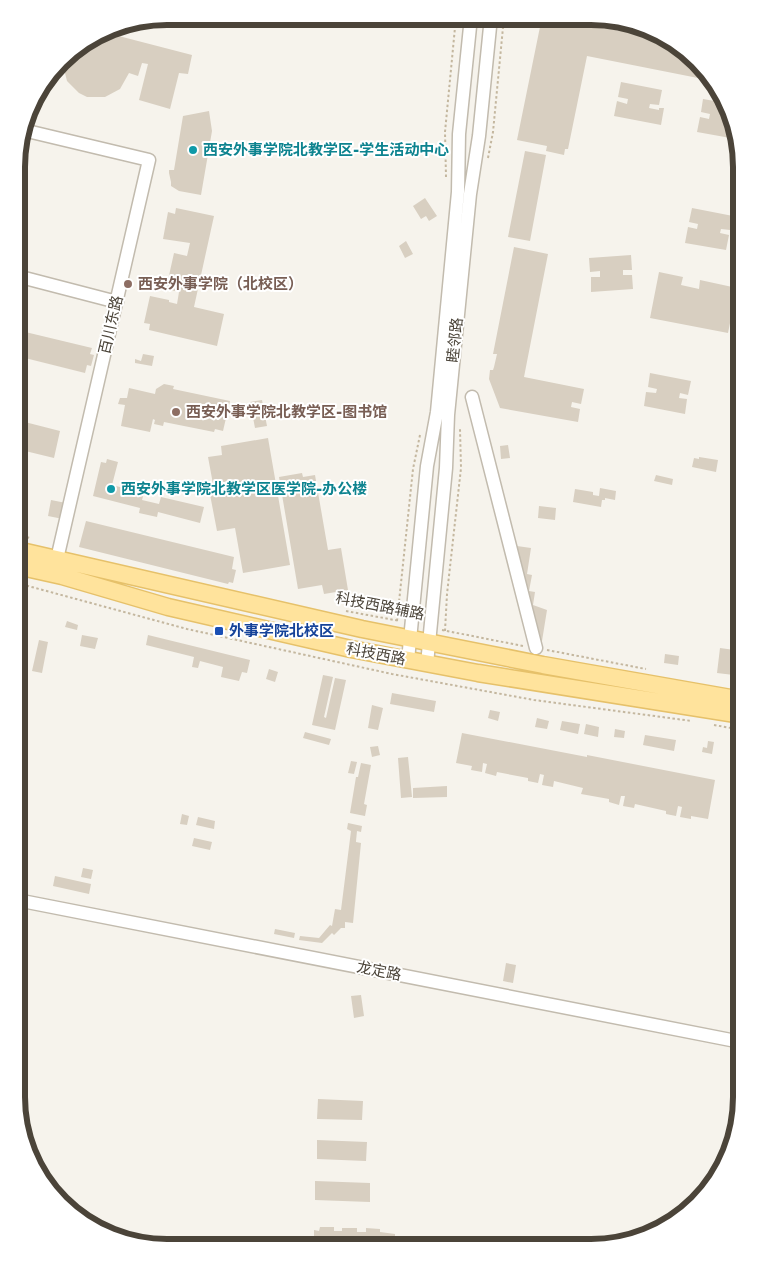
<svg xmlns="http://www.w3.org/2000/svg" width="758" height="1264" font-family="'DejaVu Sans','Noto Sans SC',sans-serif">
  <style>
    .building { fill: #d8cfc1 }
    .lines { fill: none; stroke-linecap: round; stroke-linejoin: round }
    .minor-casing { stroke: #c2bbae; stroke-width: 15 }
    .major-casing { stroke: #e6c16a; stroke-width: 19 }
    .path { stroke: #c4b79f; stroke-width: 2; stroke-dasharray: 2.5 2.5; stroke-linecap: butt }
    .minor { stroke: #fff; stroke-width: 12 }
    .major { stroke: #ffe39c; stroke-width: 16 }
    .culture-dot { fill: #0f9aa8; stroke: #fff; stroke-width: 2 }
    .education-dot { fill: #8d6e63; stroke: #fff; stroke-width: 2 }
    .transit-dot { fill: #1a4fb4; stroke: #fff; stroke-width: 2 }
    .labels { text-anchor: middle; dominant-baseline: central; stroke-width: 4; stroke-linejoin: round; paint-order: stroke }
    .culture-label { font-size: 15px; font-weight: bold; fill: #0d838f; stroke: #fff; text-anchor: start }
    .education-label { font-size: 15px; font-weight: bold; fill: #785e54; stroke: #fff; text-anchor: start }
    .street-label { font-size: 15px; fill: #4b4439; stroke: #fff }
    .transit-label { font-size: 15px; font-weight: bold; fill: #164399; stroke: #fff; text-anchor: start }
    .rim { fill: none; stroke: #4b4439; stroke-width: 6 }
  </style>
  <rect width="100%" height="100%" fill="#f6f3ec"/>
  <!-- building -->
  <path class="building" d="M542 17H554L620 31V27L633 30 632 34 644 36 645 31 683 47 708 80 587 56 568 149H565L564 155 546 151 547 146 517 140Z
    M112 27 111 34 192 55 188 74 179 73 170 109 139 100 148 64 142 63 138 76 129 73 120 89 105 97H87L79 93 67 81 63 65 64 58 67 54Z
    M621 82 662 90 659 105 650 104 649 108 659 110V108H664L661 125 614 116 617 101 627 104 628 99 618 97Z
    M703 99 726 103 730 109 731 123H733L736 139 697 132 700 117 709 119 710 114 701 112Z
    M209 111 212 131 201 195 179 191 171 186V182L169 173V170H174L183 116Z
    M525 151 546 155 530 241 508 237Z
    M425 198 437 216 429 221 426 216 421 219 413 206Z
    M176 208 214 216 194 307 224 314 217 346 149 330 150 324 144 323 150 296 169 300V302L177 304 179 292 166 289 174 253 187 256 190 243 163 239 168 212 175 214Z
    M692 208 733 216 730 230 721 229 720 233 729 235 726 250 685 243 688 227 697 229 698 224 689 222Z
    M406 241 413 254 405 258 399 246Z
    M514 247 548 254 524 377 584 389 581 404 572 402 571 407 580 409 578 422 500 408 489 379 490 370H493L494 367 497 354H493Z
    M631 255 632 270H623V275H632L633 289 591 292V277H600V271L590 272 589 258Z
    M659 272 683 277 681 285 699 289 700 280 737 288 728 333 650 318Z
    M17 330 92 348 90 354 94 355 91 366 87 365 85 373 17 356Z
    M143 354 154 356 152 366 135 363V359L141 361Z
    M650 373 691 381 688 395 680 393 679 398 687 399 685 414 644 406 646 392 656 393 657 389 648 387Z
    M164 384 174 386 173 389 230 401 223 431 215 429 214 432 164 422 163 426 154 424 155 420 153 419 150 432 121 426 125 405 118 404 120 398H127L129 388 155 394 156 389Z
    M262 400 267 426 255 428 250 402Z
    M740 410H742V449L736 448Z
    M17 420 60 431 54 458 17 449Z
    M268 438 290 565 243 573 235 528 217 531 208 484H213L208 457 222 455 221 446Z
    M508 445 510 458 501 459 500 446Z
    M699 457 718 460 716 472 692 467 694 458 699 459Z
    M107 459 118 462 112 485 144 493 142 500 159 504 161 497 204 507 200 523 158 512 157 517 139 513 140 508 93 496 101 462 106 463Z
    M302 473 303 477 315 475 328 550 341 548 348 590 324 594 322 585 298 589 279 477Z
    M656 475 673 479 672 485 654 481Z
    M600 488 616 491 615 500 605 498V500H602L601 507 573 502 575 489 593 492V495L599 496Z
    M740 498 742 526 740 530 736 529Z
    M51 500 66 503 63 519 48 516Z
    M539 506 556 508 555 520 538 518Z
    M17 510 25 512 21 526 17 525Z
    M86 521 234 557 232 569 236 570 233 583 229 582 228 584 79 547Z
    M517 546 531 548 527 574 532 575 529 591 535 592 533 605 547 610 542 641 536 640Z
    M67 621 78 625 77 630 65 627Z
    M82 635 98 638 95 649 80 646Z
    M148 635 250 660 247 673 242 672 239 681 221 677 223 667 200 661 198 668 192 667 194 657 146 645Z
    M39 640 48 642 42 673 32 671Z
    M720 648 742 651V676L717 673Z
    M665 654 679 656 678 665 664 663Z
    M269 669 278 672 275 682 266 679Z
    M323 675 333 677 324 717 326 718 335 678 346 680 335 730 312 725Z
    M392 693 436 701 434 712 390 704Z
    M372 705 383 708 378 730 368 728Z
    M490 710 500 712 498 721 488 718Z
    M537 718 549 721 547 729 535 727Z
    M562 721 580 724 578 734 560 730Z
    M586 724 599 727 598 737 584 734Z
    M615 729 625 731 624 738 614 737Z
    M305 732 331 739 329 745 303 738Z
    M462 733 587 757V755L715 780 708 819 691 816V819L680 817 682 807 678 806 676 816 666 814V811L635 804 634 808 623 806 625 796H621L619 805 609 802V799L581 794 583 788 554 781 553 787 542 785 544 775 540 774 538 783 528 781V778L497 772 496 776 485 773 487 764 483 763 482 772 471 770 472 766 456 763Z
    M645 735 676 740 674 751 643 745Z
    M708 741 714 742 712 754 702 752 703 747 707 748Z
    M378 746 380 755 372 757 370 747Z
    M408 757 412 797 401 798 398 758Z
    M351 761 357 762 354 774 348 773Z
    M361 763 371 765 364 804 367 805 365 816 350 813 356 777H358Z
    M447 786V797L413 798V788Z
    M182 814 189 816 187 825 180 824Z
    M198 817 215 821 214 829 196 825Z
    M348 823 362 826 361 832 357 831 356 841V842L361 843 353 923 345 922V928H341L334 935 332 933 322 943 299 940 300 936 319 938 330 925 332 926 335 909 341 910 351 831 347 829Z
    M194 838 212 842 210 850 192 846Z
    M83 868 93 870 91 879 81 877Z
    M55 876 91 884 89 894 53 886Z
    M275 929 295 933 294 938 274 934Z
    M506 963 516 965 513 983 503 981Z
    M361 995 364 1016 354 1018 351 996Z
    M318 1099 363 1101 362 1120 317 1119Z
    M317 1140 367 1142 366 1161 317 1159Z
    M315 1181 370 1183V1202L315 1200Z
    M320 1227H334V1231H342V1228H357V1232H366V1228L380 1229V1232L395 1234V1247H314V1230L319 1231Z"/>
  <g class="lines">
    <defs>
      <path id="minor" d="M23 130 149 160 57 559
        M17 276 117 302
        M472 397 536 648
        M408 660 427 466 437 412 458 192 459 134 471 17
        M427 664 446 468 448 415 470 194 479 136 491 17
        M17 900 741 1042"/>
      <path id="major" d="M17 550 362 629 543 665 742 700
        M17 566 62 576 168 607 351 649 478 673 742 715"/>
    </defs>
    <!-- minor casing -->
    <use href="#minor" class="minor-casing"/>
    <!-- major casing -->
    <use href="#major" class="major-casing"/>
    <!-- path -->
    <path class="path" d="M488 158 493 132 504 17
      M446 177 445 132 456 17
      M17 535 30 538
      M17 583 187 629 392 674 534 700 692 721
      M346 611 400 621
      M397 621 413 469 420 435
      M442 630 523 646
      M445 631 447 594 461 468 460 429
      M547 650 646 669
      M714 725 742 730"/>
    <!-- minor -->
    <use href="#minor" class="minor"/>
    <!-- major -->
    <use href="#major" class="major"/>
  </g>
  <!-- markers -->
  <g class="culture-dot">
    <circle cx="193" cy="150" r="5"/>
    <circle cx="111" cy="489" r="5"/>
  </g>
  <g class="education-dot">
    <circle cx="128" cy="284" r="5"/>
    <circle cx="176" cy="412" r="5"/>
  </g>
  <rect class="transit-dot" x="214" y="626" width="10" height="10" rx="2.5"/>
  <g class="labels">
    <!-- culture labels -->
    <g class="culture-label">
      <text x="203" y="150">西安外事学院北教学区-学生活动中心</text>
      <text x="121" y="489">西安外事学院北教学区医学院-办公楼</text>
    </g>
    <!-- education labels -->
    <g class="education-label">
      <text x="138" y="284">西安外事学院（北校区）</text>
      <text x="186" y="412">西安外事学院北教学区-图书馆</text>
    </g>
    <!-- street labels -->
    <g class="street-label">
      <text transform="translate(111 325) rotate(-77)">百川东路</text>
      <text transform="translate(455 340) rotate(-84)">睦邻路</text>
      <text transform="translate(380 606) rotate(11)">科技西路辅路</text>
      <text transform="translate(376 654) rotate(11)">科技西路</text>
      <text transform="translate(379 971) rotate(11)">龙定路</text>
    </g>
    <!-- transit labels -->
    <g class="transit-label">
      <text x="229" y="631">外事学院北校区</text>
    </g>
  </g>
  <!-- crop -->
  <path d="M0 0H758V1264H0ZM167 25H591A142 142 0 0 1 733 167V1097A142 142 0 0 1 591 1239H167A142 142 0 0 1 25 1097V167A142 142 0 0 1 167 25Z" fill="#fff" fill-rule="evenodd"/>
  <path class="rim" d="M167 25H591A142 142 0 0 1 733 167V1097A142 142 0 0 1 591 1239H167A142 142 0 0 1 25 1097V167A142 142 0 0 1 167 25Z"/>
</svg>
